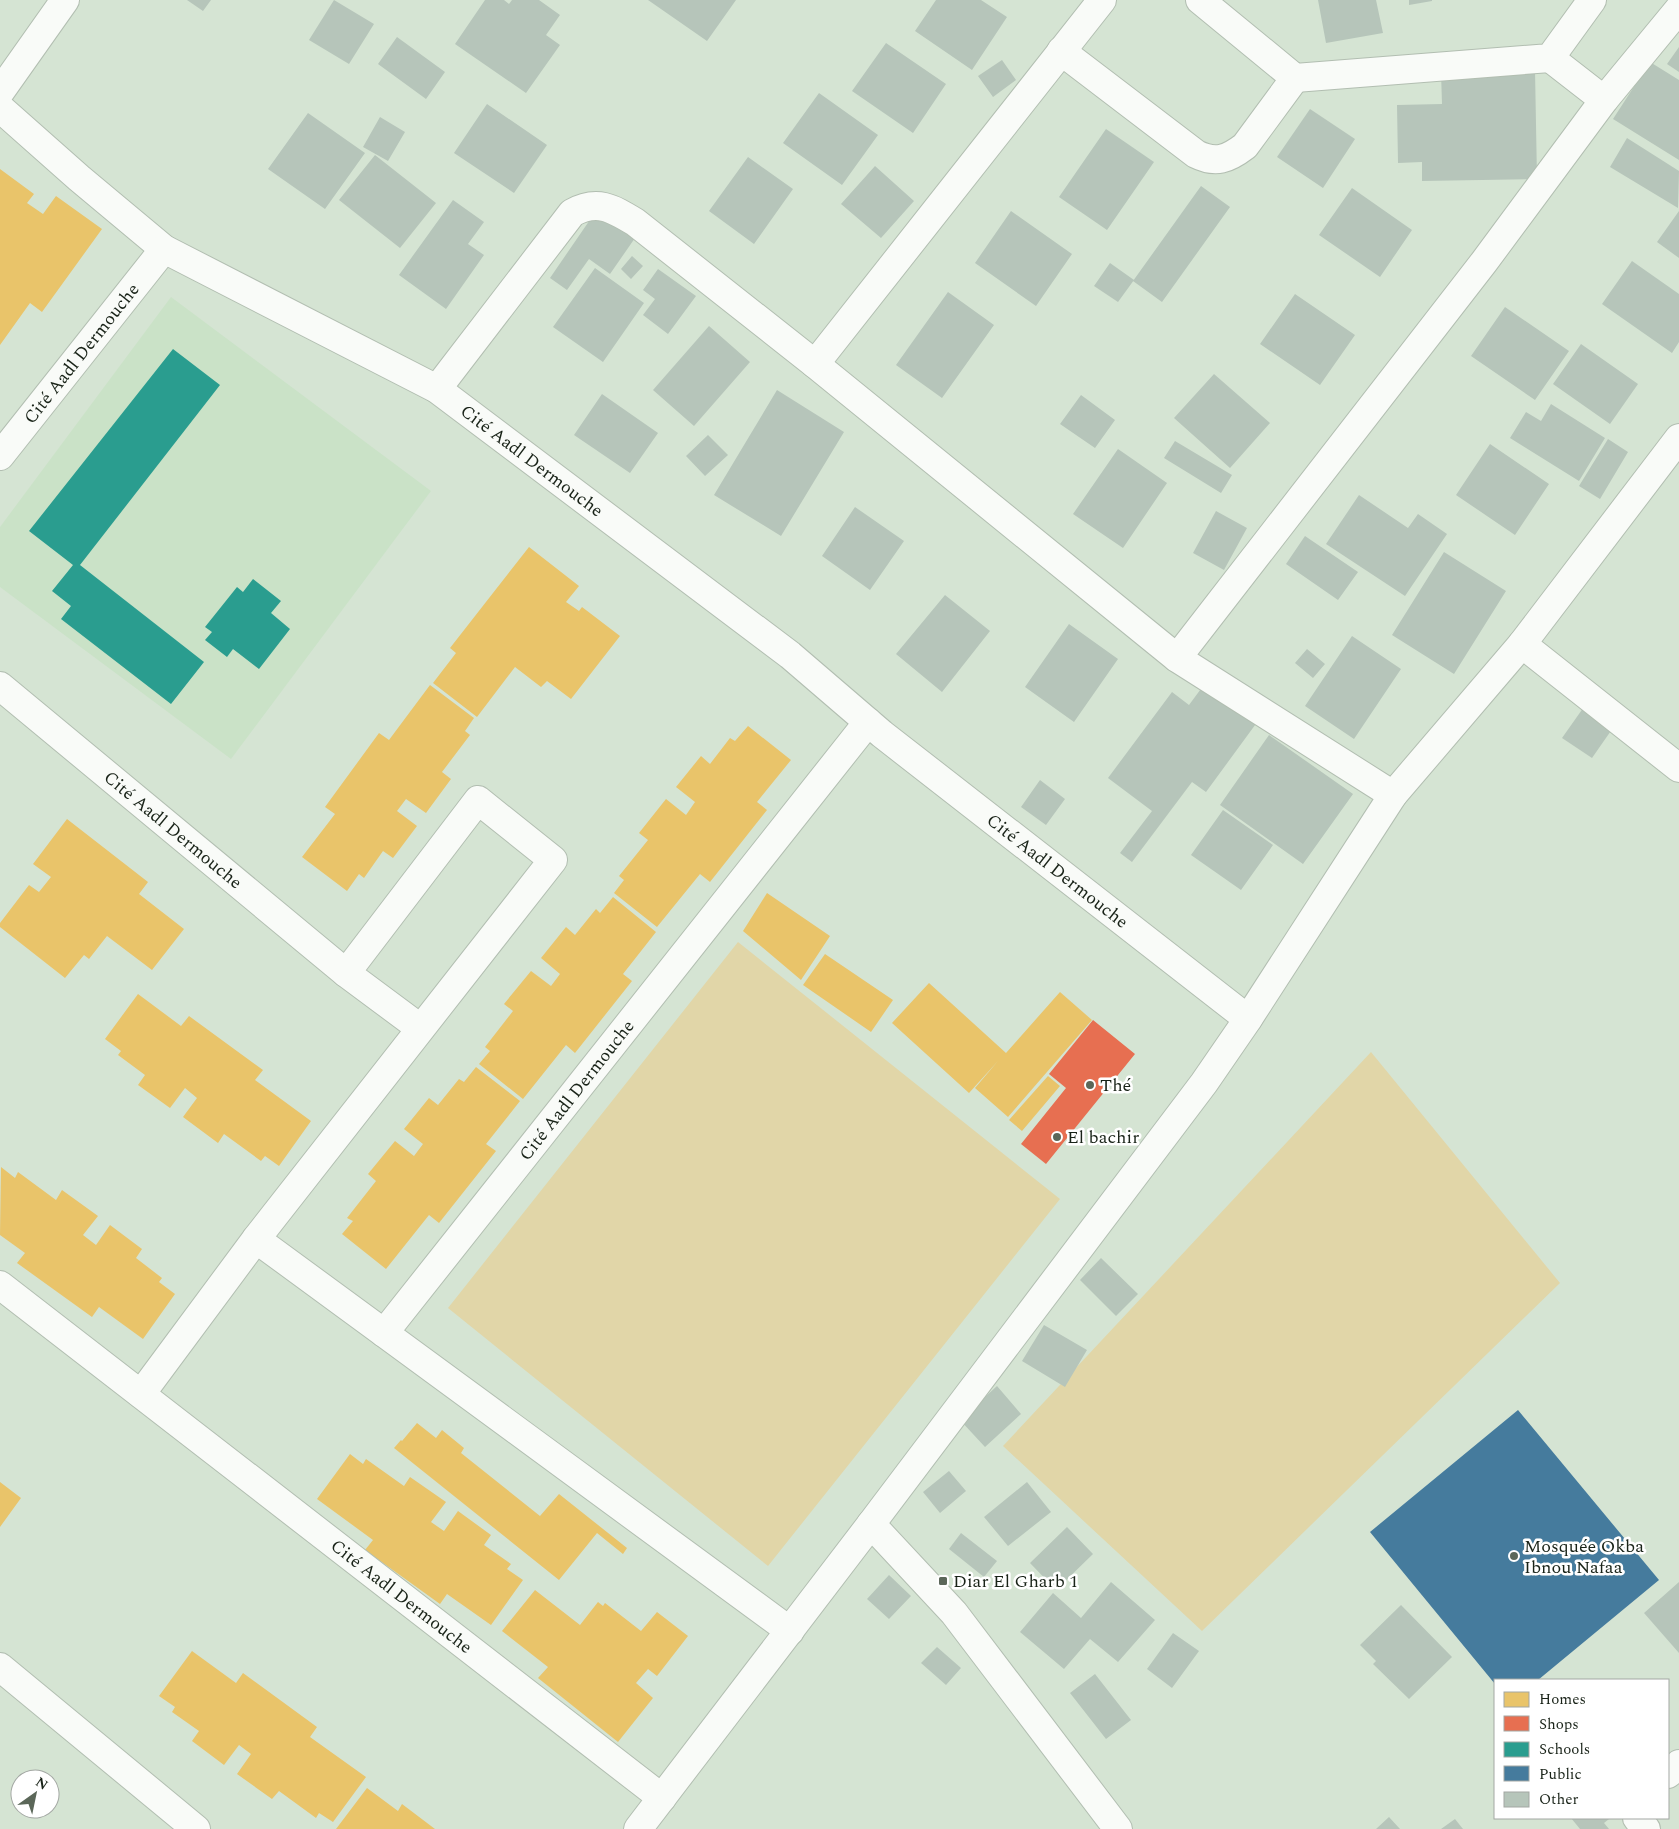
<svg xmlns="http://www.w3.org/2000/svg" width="1679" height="1829" font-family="Spectral,serif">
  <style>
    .built { fill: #cae2c7 }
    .green { fill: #e1d6a8 }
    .homes { fill: #e9c46a }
    .shops { fill: #e76f51 }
    .schools { fill: #2a9d8f }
    .public { fill: #457b9d }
    .building { fill: #b6c5ba }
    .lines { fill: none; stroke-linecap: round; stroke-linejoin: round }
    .street-casing { stroke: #b2beb1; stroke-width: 30 }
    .secondary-casing { stroke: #b2beb1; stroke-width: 30 }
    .street { stroke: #f9fbf8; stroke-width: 28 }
    .secondary { stroke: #f9fbf8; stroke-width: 28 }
    .poi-dot { fill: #5b6759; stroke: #fff; stroke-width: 2 }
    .labels { text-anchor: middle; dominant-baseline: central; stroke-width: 5; stroke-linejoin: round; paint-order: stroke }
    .street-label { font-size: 18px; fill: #192318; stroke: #fff }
    .poi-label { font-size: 18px; fill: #192318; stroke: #fff; text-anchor: start }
  </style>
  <rect width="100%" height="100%" fill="#d5e4d3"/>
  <!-- built -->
  <path class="built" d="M171 297 431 491 231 759 0 587V527Z"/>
  <!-- green -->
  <path class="green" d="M738 942 1060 1199 768 1566 448 1308Z
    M1371 1052 1560 1283 1202 1631 1003 1446Z"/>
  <!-- homes -->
  <path class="homes" d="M0 169 34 194 27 203 43 214 56 196 102 229 42 312 30 303 0 345Z
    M529 547 579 586 566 602 579 611 582 607 620 636 571 699 547 681 541 687 515 667 477 717 433 683 456 653 450 648Z
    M430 685 474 718 465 731 470 735 442 772 451 779 426 813 406 799 397 811 417 826 393 858 383 851 364 878 359 874 347 891 302 857 335 814 325 807 379 733 389 740Z
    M748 726 791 760 757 802 767 810 710 882 700 874 657 927 614 893 624 880 619 876 648 840 639 833 666 799 686 815 695 802 676 787 701 756 710 764 730 738 735 741Z
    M67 819 148 882 139 894 184 929 152 970 107 936 89 959 84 955 65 978 0 927V923L29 885 39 892 51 877 33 864Z
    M767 893 830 936 801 980 743 931Z
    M613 897 656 932 623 974 632 981 575 1053 566 1045 523 1099 479 1064 490 1051 485 1047 513 1011 504 1004 531 971 551 986 560 974 541 958 566 927 575 935 596 909 600 913Z
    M825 954 893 1000 871 1032 803 985Z
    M929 983 1006 1053 1060 992 1092 1020 1008 1117 975 1088 998 1061 969 1093 892 1023Z
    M138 994 181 1026 189 1016 263 1070 255 1080 311 1121 279 1166 265 1156 261 1161 224 1134 218 1143 183 1117 197 1098 185 1088 170 1108 138 1085 145 1075 118 1055 121 1051 105 1039Z
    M476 1067 520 1101 486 1144 496 1151 439 1223 429 1215 386 1269 342 1234 353 1221 347 1218 376 1181 368 1174 395 1141 414 1156 423 1144 404 1129 429 1098 438 1105 459 1079 464 1082Z
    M1048 1076 1060 1086 1022 1131 1009 1120Z
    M1 1167 15 1178 18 1172 56 1200 62 1190 98 1216 83 1235 96 1245 110 1225 142 1249 136 1258 162 1278 159 1282 175 1294 143 1339 99 1307 92 1317 17 1263 25 1253 0 1235Z
    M417 1423 436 1438 442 1430 464 1448 461 1453 540 1516 559 1494 627 1548 623 1554 597 1533 559 1580 394 1448 401 1440 402 1441Z
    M350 1454 363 1464 366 1459 404 1486 410 1477 446 1502 431 1522 444 1531 458 1511 491 1535 484 1545 511 1564 507 1569 523 1580 491 1625 447 1594 440 1604 365 1550 373 1540 317 1499Z
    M0 1482 21 1498 0 1527Z
    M535 1590 580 1625 598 1602 603 1606 605 1603 641 1631 657 1612 688 1636 657 1676 648 1669 636 1683 653 1698 618 1742 538 1678 548 1667 502 1631Z
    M192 1651 236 1683 243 1673 317 1727 310 1737 366 1777 333 1822 319 1813 316 1818 279 1791 272 1799 237 1774 251 1754 239 1745 224 1765 192 1741 199 1731 172 1712 175 1707 159 1696Z
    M367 1788 398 1811 402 1804 435 1829H336Z"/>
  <!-- shops -->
  <path class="shops" d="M1093 1020 1135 1054 1046 1164 1021 1144 1066 1088 1049 1074Z"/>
  <!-- schools -->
  <path class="schools" d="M173 349 220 385 80 565 204 662 171 704 61 619 71 606 52 591 73 565 29 531Z
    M253 579 281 601 271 613 290 629 259 669 233 649 227 657 205 640 212 632 205 627 237 587 243 592Z"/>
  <!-- public -->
  <path class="public" d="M1518 1410 1659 1580 1538 1680H1495V1684L1370 1532Z"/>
  <!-- building -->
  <path class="building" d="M187 0H211L203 11Z
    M334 0 374 24 349 64 309 40Z
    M485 0H504L509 4 512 0H539L560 15 546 35 560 45 526 93 455 44Z
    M648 0H736L707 41Z
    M936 0H981L1007 17 972 70 915 31Z
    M1318 0H1376L1383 33 1326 43Z
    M1409 0H1432V1L1409 5Z
    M397 37 445 72 426 99 378 64Z
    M886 43 946 84 913 133 852 91Z
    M1679 47V72L1667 64Z
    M1002 60 1016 80 993 97 978 76Z
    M1650 62 1679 80V160L1613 119Z
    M1535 70 1537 179 1422 181V162L1398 163 1397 105 1442 104 1441 72Z
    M819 93 878 135 842 185 783 143Z
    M487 104 547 145 514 193 454 153Z
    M1310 109 1355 139 1323 188 1277 157Z
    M308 113 365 153 325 209 268 169Z
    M380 117 405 132 388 161 363 147Z
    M1106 129 1154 162 1107 230 1059 197Z
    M1627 138 1679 171 1678 208 1610 167Z
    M375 155 436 203 400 248 339 200Z
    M748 157 793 189 754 244 709 211Z
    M875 166 914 201 881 238 841 204Z
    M1201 186 1230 207 1162 302 1133 281Z
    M1352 188 1412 230 1380 277 1319 235Z
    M453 200 484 222 468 244 484 255 446 309 399 275Z
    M596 211 635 238 610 274 589 259 567 290 550 278Z
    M1011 211 1072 254 1036 306 975 263Z
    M1679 211V258L1657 242Z
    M632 256 643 266 631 279 621 269Z
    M1632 261 1679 294V342L1672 353 1602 304Z
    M1110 263 1134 280 1118 302 1094 286Z
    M595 268 644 303 603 362 553 327Z
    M658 269 696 296 668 334 643 315 655 299 643 290Z
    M948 292 994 325 942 398 896 365Z
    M1295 294 1355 335 1320 385 1260 344Z
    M1505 307 1569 351 1535 400 1471 356Z
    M709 326 750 362 694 426 653 390Z
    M1581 344 1638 384 1610 424 1553 384Z
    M1214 374 1270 423 1230 468 1174 418Z
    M777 390 844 432 781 536 714 495Z
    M602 394 658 433 630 473 574 435Z
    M1081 395 1115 420 1095 448 1060 424Z
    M1551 404 1605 438 1579 481 1510 438 1526 412 1541 421Z
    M708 435 728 455 705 476 686 456Z
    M1608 439 1628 452 1600 499 1579 486Z
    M1175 441 1232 475 1221 493 1164 458Z
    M1490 444 1549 484 1515 535 1456 495Z
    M1118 449 1167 483 1123 548 1073 514Z
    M1359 495 1408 528 1418 514 1447 534 1405 596 1326 544Z
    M855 507 904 541 870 590 822 556Z
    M1216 511 1247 528 1224 570 1193 553Z
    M1305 536 1358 572 1338 600 1286 564Z
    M1444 552 1506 591 1454 674 1392 635Z
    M945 595 990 631 942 692 896 654Z
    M1069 624 1118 659 1074 722 1025 687Z
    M1352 636 1401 669 1354 739 1305 706Z
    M1307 649 1325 664 1313 678 1295 663Z
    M1206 682 1258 721 1206 792 1192 782 1132 862 1120 853 1152 811 1108 778 1172 692 1189 705Z
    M1586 704 1615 725 1592 758 1562 738Z
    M1269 735 1353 794 1303 864 1220 805Z
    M1040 780 1065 799 1046 825 1021 807Z
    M1223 810 1273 845 1241 890 1191 855Z
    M1101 1258 1138 1294 1116 1316 1080 1280Z
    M1044 1325 1087 1350 1065 1387 1022 1361Z
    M997 1386 1021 1414 985 1447 960 1420Z
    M949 1471 966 1491 940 1513 923 1492Z
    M1027 1482 1051 1512 1008 1546 984 1517Z
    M1067 1527 1093 1554 1056 1590 1030 1563Z
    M961 1533 997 1561 984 1577 949 1549Z
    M889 1575 911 1596 889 1619 867 1599Z
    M1111 1582 1155 1620 1118 1662 1090 1639 1064 1669 1020 1632 1053 1593 1081 1618Z
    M1679 1582V1653L1644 1613Z
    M1401 1605 1452 1657 1409 1699 1373 1664 1376 1661 1360 1645Z
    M1173 1633 1199 1651 1172 1688 1147 1669Z
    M937 1647 961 1668 946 1685 921 1663Z
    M1095 1674 1131 1720 1106 1739 1070 1693Z
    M1389 1817 1400 1829H1376Z
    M1571 1818H1608L1609 1819 1604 1823 1609 1829H1580Z
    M1455 1819 1463 1829H1441Z"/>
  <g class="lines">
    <defs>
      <g id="street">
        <path d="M1200 0 1295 78 1550 58 1592 0"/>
        <path d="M1061 51 1196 154C1216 164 1228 159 1245 146L1295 78"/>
        <path d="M1550 58 1604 100"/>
        <path d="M0 92 65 0"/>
        <path id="s1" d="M0 108 79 178 164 249 437 389 790 655 882 734 1248 1019"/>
        <path d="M815 364 1102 0"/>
        <path d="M437 389 572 213C597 199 612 208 635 222L815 364 1177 658 1393 795"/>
        <path id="s2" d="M0 456 164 249"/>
        <path d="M1522 644 1679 768"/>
        <path d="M1177 658 1484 262 1604 100 1679 9"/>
        <path id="s3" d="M0 686 346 973"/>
        <path d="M256 1239 790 1631"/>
        <path id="s4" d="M0 1285 662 1798"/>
        <path id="s5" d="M384 1333 868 722"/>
        <path d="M141 1394 256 1239 553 860 478 800 346 973 420 1028"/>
        <path d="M871 1524 954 1613 1118 1829"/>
        <path d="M0 1667 196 1829"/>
        <path d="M1668 1774 1679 1764"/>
        <path d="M1637 1818 1646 1829"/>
      </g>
      <path id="secondary" d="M638 1829 871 1524 1204 1083 1248 1019 1393 795 1522 644 1679 438"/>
    </defs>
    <!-- street casing -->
    <use href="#street" class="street-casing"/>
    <!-- secondary casing -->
    <use href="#secondary" class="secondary-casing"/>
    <!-- street -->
    <use href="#street" class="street"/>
    <!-- secondary -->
    <use href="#secondary" class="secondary"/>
  </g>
  <!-- markers -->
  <g class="poi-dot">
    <circle cx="1090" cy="1085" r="5"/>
    <circle cx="1057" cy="1137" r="5"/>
    <circle cx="1514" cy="1556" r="5"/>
    <rect x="938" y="1576" width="10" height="10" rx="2.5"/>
  </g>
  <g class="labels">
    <!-- street labels -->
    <g class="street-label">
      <text stroke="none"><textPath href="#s2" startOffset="131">Cité Aadl Dermouche</textPath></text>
      <text stroke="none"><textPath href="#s1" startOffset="642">Cité Aadl Dermouche</textPath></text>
      <text stroke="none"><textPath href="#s3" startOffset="225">Cité Aadl Dermouche</textPath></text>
      <text stroke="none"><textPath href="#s1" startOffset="1309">Cité Aadl Dermouche</textPath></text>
      <text stroke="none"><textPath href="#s5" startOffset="310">Cité Aadl Dermouche</textPath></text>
      <text stroke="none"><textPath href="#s4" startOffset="508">Cité Aadl Dermouche</textPath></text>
    </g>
    <!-- poi labels -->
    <g class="poi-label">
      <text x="1100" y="1085">Thé</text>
      <text x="1067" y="1137">El bachir</text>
      <text x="1524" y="1546">Mosquée Okba<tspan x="1524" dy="21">Ibnou Nafaa</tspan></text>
      <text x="953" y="1581">Diar El Gharb 1</text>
    </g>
  </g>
  <!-- legend -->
  <rect x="1494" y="1679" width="175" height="140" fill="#ffffff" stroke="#a3a7a3"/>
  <rect x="1504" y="1692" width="25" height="15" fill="#e9c46a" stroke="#a3a7a3"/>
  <text x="1539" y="1704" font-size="15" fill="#192318">Homes</text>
  <rect x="1504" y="1716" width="25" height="15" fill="#e76f51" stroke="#a3a7a3"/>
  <text x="1539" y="1729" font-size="15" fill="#192318">Shops</text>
  <rect x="1504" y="1742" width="25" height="15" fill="#2a9d8f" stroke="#a3a7a3"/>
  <text x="1539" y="1754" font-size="15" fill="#192318">Schools</text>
  <rect x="1504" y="1766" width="25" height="15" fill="#457b9d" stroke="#a3a7a3"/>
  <text x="1539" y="1779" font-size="15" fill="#192318">Public</text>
  <rect x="1504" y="1792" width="25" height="15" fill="#b6c5ba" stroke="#a3a7a3"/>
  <text x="1539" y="1804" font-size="15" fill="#192318">Other</text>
  <!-- north arrow -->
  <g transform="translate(35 1794) rotate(33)"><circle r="24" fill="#ffffff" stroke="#a3a7a3"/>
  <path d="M0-4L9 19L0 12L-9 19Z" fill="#5b6759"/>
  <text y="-8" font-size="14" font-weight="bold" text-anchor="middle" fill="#192318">N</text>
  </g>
</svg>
